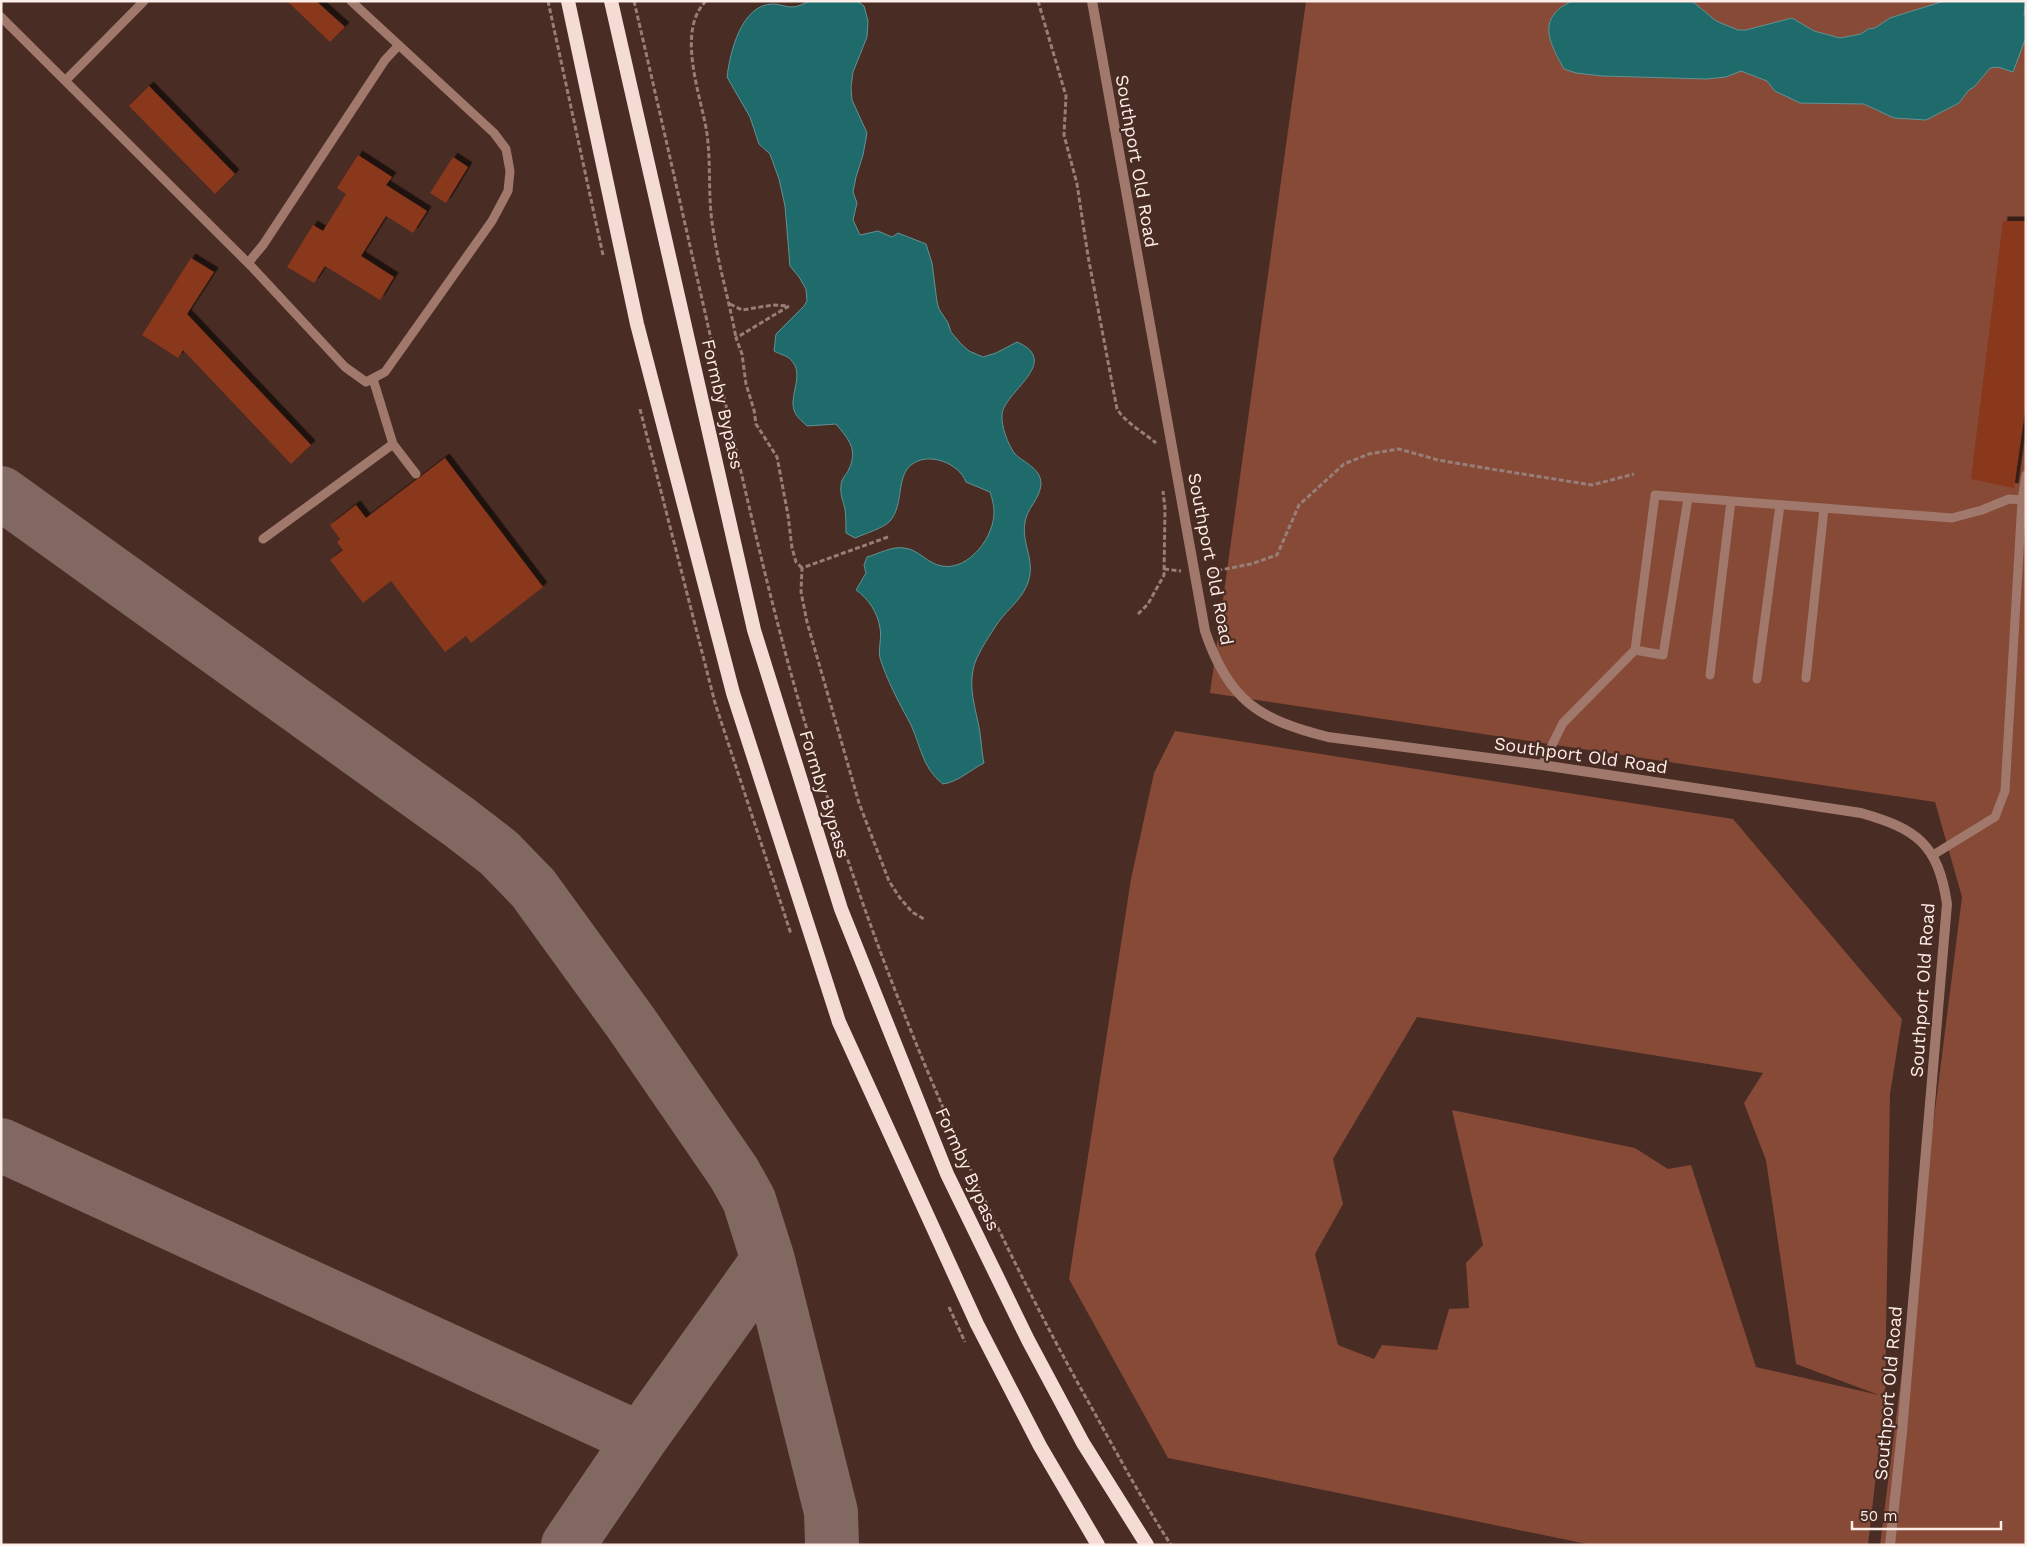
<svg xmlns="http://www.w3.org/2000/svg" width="2027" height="1546" font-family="'Work Sans',sans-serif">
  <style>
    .green { fill: #864a37; fill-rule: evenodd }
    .water { fill: #1f6b6c; stroke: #629292 }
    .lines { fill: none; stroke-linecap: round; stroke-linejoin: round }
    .taxiway { stroke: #816860; stroke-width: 54 }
    .building { fill: #89371d; filter: url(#shadow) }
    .path { stroke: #977f78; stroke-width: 3; stroke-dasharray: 5 2.5; stroke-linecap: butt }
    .service { stroke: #a0786c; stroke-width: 9 }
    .tertiary { stroke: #a0786c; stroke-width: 10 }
    .trunk { stroke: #f4dbd3; stroke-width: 14 }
    .labels { text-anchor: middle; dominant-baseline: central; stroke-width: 4.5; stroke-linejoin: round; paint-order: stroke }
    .street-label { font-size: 18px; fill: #feeee9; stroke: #492c23 }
  </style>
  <defs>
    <filter id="shadow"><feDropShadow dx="4.5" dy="-4.5" stdDeviation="0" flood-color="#0009"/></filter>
  </defs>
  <rect width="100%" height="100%" fill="#492c23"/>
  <!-- green -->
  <path class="green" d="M1306 1H2026V1545H1880L1962 897 1935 802 1210 693Z
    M1175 731 1733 819 1902 1019 1890 1094 1885 1396 1868 1545H1592L1168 1458 1069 1279 1131 879 1154 773ZM1417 1017 1763 1073 1744 1103 1766 1160 1796 1364 1879 1395 1756 1367 1691 1165 1668 1169 1635 1148 1452 1110 1483 1245 1466 1263 1469 1308 1449 1309 1437 1350 1382 1345 1374 1359 1338 1345 1315 1254 1343 1204 1333 1159Z"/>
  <!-- water -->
  <path class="water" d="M810 1H857L864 6 868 21 867 37 853 72 851 87 852 100 867 133 863 155 856 177 853 192 857 203 853 220 860 235 878 231 892 237 898 233 926 244 932 263 937 302 939 309 948 323 951 332 961 344 969 351 983 357 996 353 1017 342C1063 362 1003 392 1002 415 1001 426 1008 445 1015 454 1024 463 1041 468 1041 484 1040 499 1027 508 1025 522 1021 545 1037 561 1027 585 1020 602 1004 612 995 627 987 640 976 655 973 670 968 694 979 717 981 741 982 749 982 755 984 763 970 770 958 782 943 784 921 767 921 744 909 721 898 701 887 680 880 658 878 649 882 638 880 628 878 613 868 598 856 590L866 573 864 565 867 557C878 554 892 546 904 548 918 549 928 564 942 566 969 571 995 536 994 511 994 505 992 498 990 492L966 482C959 463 928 451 911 465 896 477 904 505 890 521 882 529 866 533 855 538L846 533C846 525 846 517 845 509 843 501 840 494 841 486 841 478 846 476 849 469 858 449 849 440 836 424L807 426C802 421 796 417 794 410 789 395 805 374 791 360 788 356 779 354 774 351L776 334 804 306 807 301 806 289 799 277 790 266 785 206 779 179 770 154 759 144 750 117 727 77C730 53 741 4 773 4 779 4 786 7 792 7 798 7 805 3 810 1Z
    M1572 1H1692L1716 21 1738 30H1746L1792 18 1814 31 1840 38 1861 34 1868 29 1875 28 1890 18 1944 1H2026L2024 15H2026V37L2013 72 1998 67 1990 68 1975 86 1968 91 1959 103 1926 120 1894 118 1864 104 1800 103 1775 91 1767 81 1741 71 1726 77 1706 79 1602 76 1576 73 1564 69C1549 42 1536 18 1572 1Z"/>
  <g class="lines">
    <!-- taxiway -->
    <path class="taxiway" d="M1 493 459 822 499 853 533 888 631 1023 734 1173 749 1200 768 1260 831 1512 832 1545
      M1 1145 640 1439
      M568 1545 640 1439 768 1260"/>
  </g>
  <!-- building -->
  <path class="building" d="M287 1H316L345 27 330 42Z
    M149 86 235 174 215 194 129 106Z
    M358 155 392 177 386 185 427 211 413 233 386 216 361 256 394 277 380 300 325 266 314 283 287 267 313 225 323 231 346 194 337 188Z
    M453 157 468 167 446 203 430 193Z
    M2003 221H2026V403L2014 488 1971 479Z
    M191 258 214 272 187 314 311 445 291 464 183 350 178 358 142 335Z
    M445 458 543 587 471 643 466 636 445 652 391 581 363 603 330 560 343 550 337 542 340 539 330 525 356 505 366 518Z"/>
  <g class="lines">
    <!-- path -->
    <path class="path" d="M548 1 603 255
      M634 1C664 130 693 259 722 388 748 503 774 619 808 733 874 960 966 1180 1080 1387 1110 1440 1138 1494 1171 1545
      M706 1C675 32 702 98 707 134 711 163 708 193 712 222 717 261 729 299 736 338
      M1038 1 1066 96 1064 135 1077 184 1088 256 1117 409C1126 423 1143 432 1156 443
      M730 304 742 310 773 305 788 306
      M789 306 736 338 742 354 746 384 754 410 756 424 777 457 788 515 792 548 796 562 802 568
      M640 409 715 703 791 934
      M888 537 802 568 801 592 807 622 859 803 889 881 900 898 912 912 924 919
      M1164 569 1181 571
      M1210 572 1251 564 1277 555 1299 505 1344 464 1369 454 1399 449 1438 460 1485 468 1592 485 1634 474
      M1138 614 1148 604 1164 575 1165 508 1163 491
      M949 1307 965 1342"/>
    <!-- service -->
    <path class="service" d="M1 17 251 266 345 367 366 382 385 372 492 221 508 191 510 171 506 149 494 133 351 1
      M66 80 144 1
      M248 263 263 245 385 60 399 45
      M393 444 416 474
      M263 539 393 444 373 379
      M1635 650 1663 655 1688 498
      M1710 675 1731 501
      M1806 678 1824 508
      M1757 679 1780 505
      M1542 765 1563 723 1635 650 1655 495 1952 518 1982 510 2009 499 2022 500
      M1933 855 1995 817 2005 791 2022 500 2026 475"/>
    <!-- tertiary -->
    <path class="tertiary" d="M1092 1 1205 631C1228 700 1259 720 1328 737L1542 765 1861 813C1917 829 1938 844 1947 904L1902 1432 1890 1545"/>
    <!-- trunk -->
    <path class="trunk" d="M568 1 637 324 733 693 839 1022 977 1324 1040 1446 1098 1545
      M611 1 754 630 841 909 947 1174 1028 1340 1083 1443 1147 1545"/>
  </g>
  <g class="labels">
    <!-- street labels -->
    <g class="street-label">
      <text transform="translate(1137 161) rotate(80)">Southport Old Road</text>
      <text transform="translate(723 404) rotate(77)">Formby Bypass</text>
      <text transform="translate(1211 559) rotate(79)">Southport Old Road</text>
      <text transform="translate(1581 755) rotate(8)">Southport Old Road</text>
      <text transform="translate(825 794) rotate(73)">Formby Bypass</text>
      <text transform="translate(1922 990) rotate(-86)">Southport Old Road</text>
      <text transform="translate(968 1169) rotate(66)">Formby Bypass</text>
      <text transform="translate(1888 1393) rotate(-85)">Southport Old Road</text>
    </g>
  </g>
  <!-- border -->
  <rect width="2027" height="1546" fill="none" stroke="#feeee9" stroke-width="5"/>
  <!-- scale -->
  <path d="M1852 1521v8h149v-8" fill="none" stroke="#feeee9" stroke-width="2.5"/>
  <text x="1860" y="1521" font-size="15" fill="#feeee9" stroke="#492c23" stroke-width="4" paint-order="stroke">50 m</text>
</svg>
